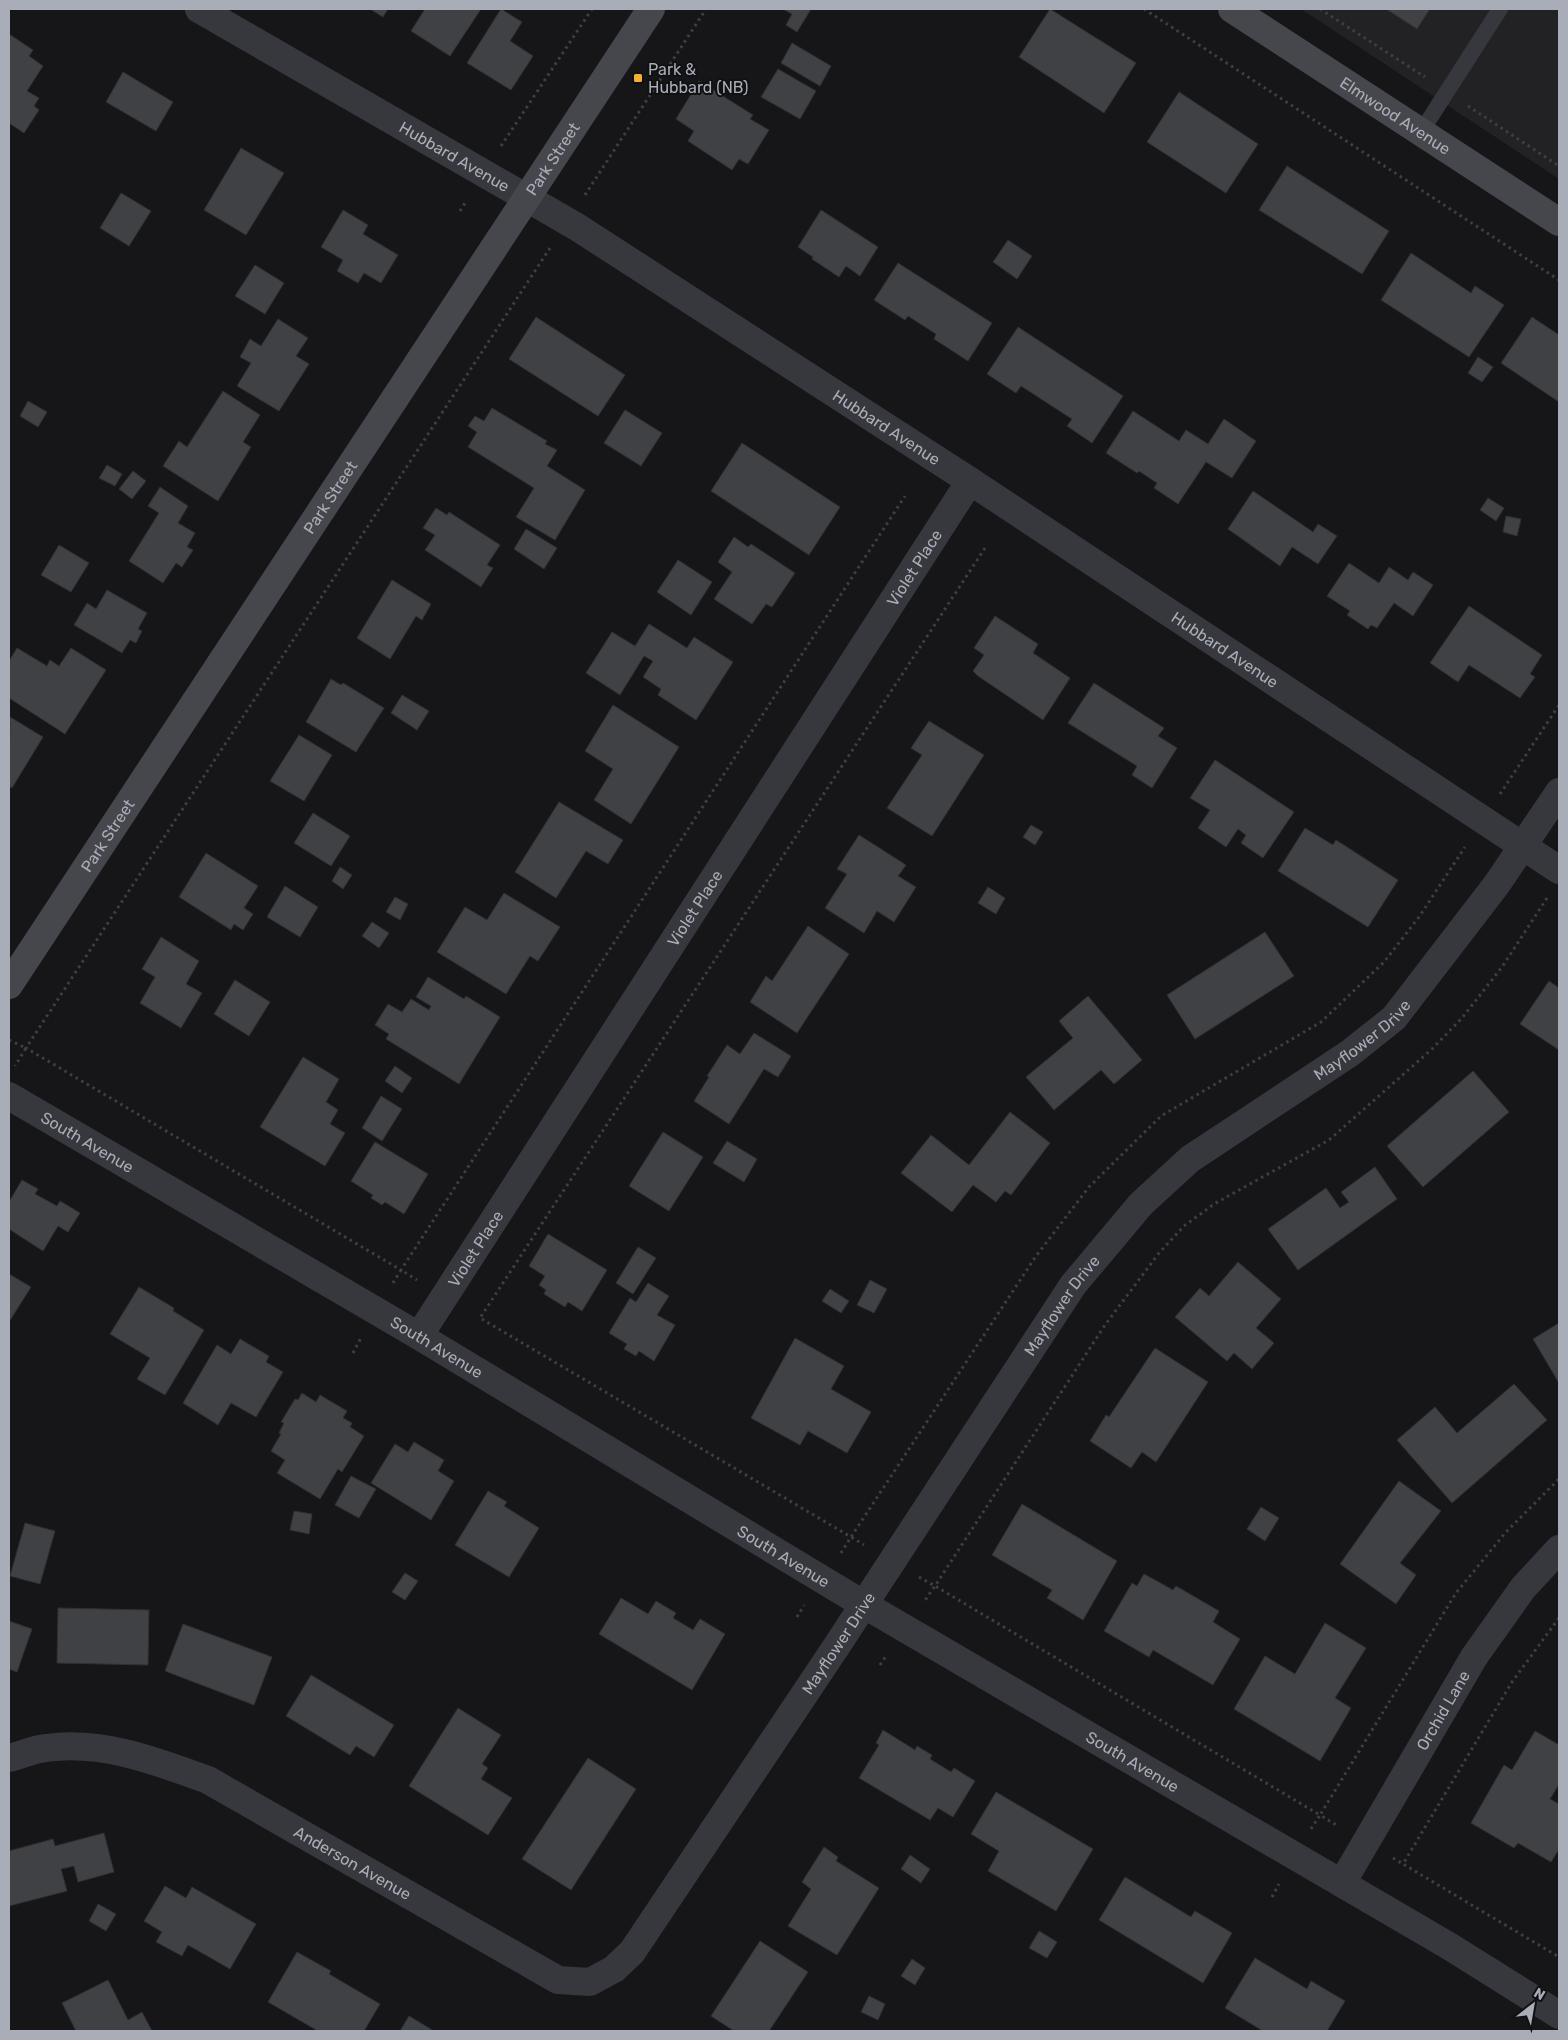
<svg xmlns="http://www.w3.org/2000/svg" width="1568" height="2040" font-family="Rubik,sans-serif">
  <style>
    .built { fill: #222225 }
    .building { fill: #404145; stroke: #303034 }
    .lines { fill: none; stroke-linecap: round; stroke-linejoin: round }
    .path { stroke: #3d3f44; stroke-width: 3; stroke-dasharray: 2.5 4; stroke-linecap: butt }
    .lane { stroke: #37383d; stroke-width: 16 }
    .street { stroke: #37383d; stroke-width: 28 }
    .secondary { stroke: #45474d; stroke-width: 28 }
    .poi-dot { fill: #f2b134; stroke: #111113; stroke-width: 2 }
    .labels { text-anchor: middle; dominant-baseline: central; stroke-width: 4; stroke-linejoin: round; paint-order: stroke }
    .poi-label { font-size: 16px; fill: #a8adb8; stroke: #111113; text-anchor: start }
    .street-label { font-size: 16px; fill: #a8adb8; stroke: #111113 }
  </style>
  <rect width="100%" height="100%" fill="#161618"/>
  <!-- built -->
  <path class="built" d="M1300 9H1559V179L1315 18Z"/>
  <!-- building -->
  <path class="building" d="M370 9H388L383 17Z
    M425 9H481L450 56 411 31Z
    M501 9 522 22 510 41 533 56 511 90 467 63Z
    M783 9H811L797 32 786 25 792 14Z
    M1050 9 1136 63 1104 113 1019 57Z
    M1386 9H1430L1417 29Z
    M9 34 33 50 29 56 43 66 27 91 39 98 34 106 39 110 24 133 9 123Z
    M792 43 831 66 820 86 781 63Z
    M778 69 816 91 800 119 761 97Z
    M123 72 173 102 156 131 106 102Z
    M699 81 753 115 750 119 769 130 748 164 739 159 732 170 688 141 694 131 676 119Z
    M1179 92 1258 144 1226 193 1147 142Z
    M241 148 284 173 246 235 204 210Z
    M1287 166 1389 231 1362 274 1259 210Z
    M121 193 151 211 129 246 100 228Z
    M343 210 368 225 363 234 398 255 381 283 364 273 358 283 337 271 343 260 321 247Z
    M821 210 878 247 860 276 846 266 839 277 812 259 813 257 798 247Z
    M1008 240 1032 256 1017 279 993 262Z
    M1411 253 1471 293 1475 286 1504 305 1469 357 1381 300Z
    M898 263 992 323 968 361 934 339 936 334 908 316 905 320 874 300Z
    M255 265 284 283 265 314 235 296Z
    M536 317 625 375 598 416 509 359Z
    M1532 317 1559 335V402L1501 363Z
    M278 319 308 338 296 356 309 364 279 411 237 386 251 363 240 357 250 339 261 346Z
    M1018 327 1123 396 1092 443 1067 426 1072 419 1021 386 1016 393 987 374Z
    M1478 357 1493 367 1482 382 1468 373Z
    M223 391 260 415 243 442 251 447 218 501 163 466 179 441 187 447Z
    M28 401 47 412 38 427 20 416Z
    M492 408 547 441 545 444 557 450 547 466 585 490 555 540 516 517 534 488 468 447 477 432 468 426 475 416 484 421Z
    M625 410 662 433 641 466 604 443Z
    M1133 411 1179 441 1186 430 1208 444 1224 419 1256 441 1232 478 1206 462 1178 504 1154 488 1157 483 1139 471 1137 473 1106 453Z
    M742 443 840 507 809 555 711 491Z
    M107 465 122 474 115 486 99 478Z
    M133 471 146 481 132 499 119 489Z
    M160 487 188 506 178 523 195 533 187 547 193 550 182 567 176 563 163 583 129 561 159 513 148 506Z
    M1253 491 1313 532 1318 524 1337 536 1318 564 1292 547 1280 566 1228 529Z
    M1488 498 1504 508 1496 521 1480 510Z
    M436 508 447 515 449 512 500 545 487 565 493 568 481 587 425 550 435 535 423 528Z
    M1506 516 1521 519 1517 536 1503 532Z
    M526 529 557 548 544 569 514 549Z
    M734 537 748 547 751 544 795 573 772 607 766 604 752 624 714 599 732 572 718 562Z
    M59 545 89 563 71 592 41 575Z
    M678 560 712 582 691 615 657 592Z
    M1349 563 1379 583 1389 567 1408 580 1413 572 1433 585 1413 616 1394 603 1377 628 1371 625 1368 629 1347 615 1350 611 1327 596Z
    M392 580 431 604 422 620 416 616 390 659 357 638Z
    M107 590 147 613 138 629 142 631 136 643 130 640 122 653 74 625 87 603 96 609Z
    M1469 606 1542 655 1530 674 1535 677 1520 698 1469 665 1458 682 1430 663Z
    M995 616 1038 644 1033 653 1070 678 1043 720 978 676 973 671 984 655 974 648Z
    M649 624 687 648 694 637 733 662 696 720 658 695 661 689 643 677 653 661 644 656 620 695 586 673 612 632 635 646Z
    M17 648 47 666 50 660 59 666 71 648 106 670 65 734 9 698V661Z
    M331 679 341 685 343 683 384 708 356 752 306 722Z
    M1094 683 1164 728 1158 736 1177 748 1152 788 1132 775 1137 766 1068 723Z
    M402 695 429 711 417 730 391 713Z
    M613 705 679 747 631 824 594 800 613 769 585 751Z
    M10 717 43 737 12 788 9 786Z
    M929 721 984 755 932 836 887 808 922 755 911 748Z
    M299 735 332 755 304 801 270 781Z
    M1215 760 1294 812 1263 858 1241 843 1246 835 1238 829 1226 847 1198 828 1210 810 1190 798Z
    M559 802 623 840 608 864 586 851 556 898 515 872Z
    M313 813 350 836 331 866 294 843Z
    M1031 825 1043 832 1035 845 1023 837Z
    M1305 828 1333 845 1336 840 1398 880 1368 927 1278 871Z
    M859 835 906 865 898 876 916 887 894 922 877 911 864 933 825 908 847 874 837 869Z
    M206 853 258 886 244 908 253 914 243 930 234 924 231 930 179 897Z
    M340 867 352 875 343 889 332 881Z
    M285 886 318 907 300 937 267 917Z
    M988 887 1005 898 996 914 978 903Z
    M504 893 560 927 538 961 530 956 506 994 437 952 465 907 487 920Z
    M395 897 408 904 400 920 386 912Z
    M372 922 389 933 379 948 362 936Z
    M808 926 849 954 797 1033 750 1002 766 976 772 981Z
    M1265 932 1294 976 1195 1039 1167 995Z
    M161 937 199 961 186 984 202 993 181 1028 140 1003 155 977 142 969Z
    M428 977 464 999 466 996 500 1017 459 1084 386 1039 389 1034 375 1025 388 1004 402 1012 411 999 429 1010 431 1006 416 997Z
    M235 980 270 1002 249 1036 214 1014Z
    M1549 981 1559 988V1050L1520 1024Z
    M1088 996 1142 1060 1114 1084 1101 1070 1054 1110 1026 1077 1073 1038 1059 1021Z
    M754 1033 791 1056 778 1077 764 1069 729 1124 694 1101 709 1077 707 1076 727 1045 740 1054Z
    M303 1057 339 1079 326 1102 338 1110 330 1124 345 1133 325 1166 260 1127Z
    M395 1066 412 1078 402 1093 385 1081Z
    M1473 1071 1509 1112 1423 1187 1387 1146Z
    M381 1096 402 1109 382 1141 362 1128Z
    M1010 1112 1050 1143 1011 1195 1005 1191 996 1202 973 1185 952 1212 901 1173 931 1135 969 1165Z
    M663 1132 703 1157 669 1211 629 1186Z
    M727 1141 757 1159 744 1182 713 1163Z
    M375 1142 428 1174 404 1214 385 1202 382 1205 371 1198 373 1195 351 1181Z
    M1375 1167 1397 1199 1298 1270 1268 1229 1326 1188 1340 1208 1349 1202 1341 1192Z
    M22 1180 38 1189 35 1194 57 1206 60 1201 80 1213 68 1232 58 1226 43 1251 9 1229V1202Z
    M548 1234 607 1270 582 1311 568 1302 565 1307 544 1294 546 1290 539 1285 545 1276 529 1266Z
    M638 1247 656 1258 633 1294 616 1283Z
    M1238 1262 1281 1299 1256 1328 1274 1343 1252 1369 1234 1353 1227 1361 1175 1317 1200 1288 1209 1296Z
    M9 1274 31 1287 9 1322Z
    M870 1280 887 1289 874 1313 857 1305Z
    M648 1283 669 1296 657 1315 675 1325 654 1361 639 1351 636 1356 624 1349 627 1344 609 1333 630 1298 636 1302Z
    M139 1287 174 1308 173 1311 204 1330 165 1395 137 1379 150 1358 110 1334Z
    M830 1289 849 1301 841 1313 822 1301Z
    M1559 1323V1383L1533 1339Z
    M795 1338 844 1366 831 1389 871 1412 847 1453 808 1431 800 1445 751 1418Z
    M240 1339 269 1356 266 1362 283 1372 256 1417 231 1403 218 1425 183 1403 217 1345 231 1354Z
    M1155 1348 1208 1382 1156 1462 1142 1452 1131 1468 1090 1441 1106 1415 1109 1417Z
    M1514 1384 1547 1420 1452 1503 1397 1440 1435 1407 1457 1433Z
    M302 1393 316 1402 320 1395 347 1411 343 1418 352 1423 350 1427 364 1436 342 1472 338 1469 320 1499 277 1473 285 1460 271 1451 281 1434 279 1433 284 1423 281 1422 295 1399 298 1400Z
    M414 1442 444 1460 438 1471 454 1481 431 1520 371 1483 395 1444 408 1452Z
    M351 1476 376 1489 359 1518 335 1505Z
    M1399 1481 1441 1511 1400 1563 1416 1575 1396 1604 1340 1564Z
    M488 1491 507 1502 504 1506 539 1528 509 1577 455 1545Z
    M1022 1504 1117 1561 1083 1620 1047 1598 1052 1590 992 1555Z
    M1261 1507 1279 1518 1265 1541 1247 1529Z
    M294 1511 312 1514 309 1534 290 1530Z
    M25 1523 55 1531 40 1584 10 1576Z
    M405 1573 418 1581 405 1600 392 1592Z
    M1144 1574 1173 1590 1176 1586 1219 1611 1213 1622 1240 1639 1213 1685 1153 1650 1149 1657 1104 1631 1132 1583 1137 1586Z
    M621 1598 648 1614 656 1601 676 1613 673 1618 693 1630 700 1619 725 1634 692 1690 599 1634Z
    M58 1608 149 1610 148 1665 57 1663Z
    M9 1621 32 1629 17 1672 9 1669Z
    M1325 1623 1366 1648 1335 1698 1351 1708 1320 1761 1234 1709 1265 1656 1295 1674Z
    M183 1624 272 1657 254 1705 165 1671Z
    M311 1675 394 1725 374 1757 356 1746 350 1755 286 1716Z
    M458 1708 501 1735 482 1764 488 1768 481 1779 512 1798 488 1835 409 1786Z
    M883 1730 915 1750 917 1746 932 1755 930 1759 951 1772 954 1768 975 1781 953 1817 938 1808 930 1820 859 1778 879 1745 876 1743Z
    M1535 1731 1559 1745V1784L1550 1799 1559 1804V1849L1551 1862 1518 1843 1514 1848 1471 1823 1504 1765 1512 1770Z
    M588 1758 636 1789 571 1890 522 1859Z
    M996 1792 1093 1849 1056 1911 988 1871 999 1851 971 1834Z
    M104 1833 114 1872 78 1882 74 1866 61 1869 67 1891 9 1906V1851L53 1839 55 1846Z
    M824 1847 838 1857 836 1861 879 1888 837 1955 788 1926 811 1889 802 1882Z
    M910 1855 930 1869 921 1883 901 1869Z
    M1125 1877 1191 1917 1195 1911 1232 1933 1203 1983 1099 1920Z
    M165 1886 186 1898 192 1887 256 1924 230 1969 188 1945 182 1956 156 1942 162 1932 144 1921Z
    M98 1904 116 1914 106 1931 89 1921Z
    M1039 1931 1057 1942 1047 1958 1029 1948Z
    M760 1941 808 1972 769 2031H734L711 2016Z
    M297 1952 331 1971 329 1974 380 2004 364 2031H318L268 2002Z
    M1255 1958 1307 1989 1311 1981 1345 2001 1327 2031H1263L1225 2008Z
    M912 1959 925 1968 915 1985 901 1976Z
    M108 1980 128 2020 142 2012 152 2031H76L62 2003Z
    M869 1996 885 2004 878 2020 861 2012Z
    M409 2016 434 2031H400Z"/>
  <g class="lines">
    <!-- path -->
    <path class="path" d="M1144 9 1559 280
      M1320 9 1425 77
      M1468 106 1559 166
      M501 146 592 9
      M585 195 706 9
      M460 211 467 200
      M550 248 26 1048 401 1270 905 496
      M985 548 480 1318 851 1537 1036 1256 1089 1187 1161 1116 1321 1022 1384 962 1419 917 1465 847
      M1500 794 1559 705
      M1547 898 1502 967 1462 1018 1432 1049 1329 1140 1214 1204 1184 1226 1159 1253 1105 1325 935 1586 1320 1815 1456 1593 1506 1532 1559 1479
      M9 1040 26 1048 15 1066
      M393 1283 401 1270 417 1280
      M353 1353 361 1338
      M841 1553 851 1537 864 1545
      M919 1577 935 1586 923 1603
      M797 1617 804 1605
      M1559 1618 1512 1682 1403 1864 1559 1957
      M880 1665 886 1656
      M1311 1829 1320 1815 1338 1826
      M1393 1858 1403 1864
      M1272 1897 1279 1884"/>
    <!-- lane -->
    <path class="lane" d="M1421 132 1500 9"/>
    <!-- street -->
    <g class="street">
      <path id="s1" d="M199 9 577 227 970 481 1559 870"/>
      <path id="s2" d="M9 1096 419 1336 863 1604 1449 1946 1559 2015"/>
      <path id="s3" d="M419 1336 970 481"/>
      <path id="s4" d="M9 1758C21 1755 34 1749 46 1748 102 1740 156 1761 208 1780L558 1980 590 1982 614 1969 632 1952 836 1647 1073 1285 1141 1204 1190 1159 1350 1053 1394 1018 1497 884 1559 792"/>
      <path id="s5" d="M1342 1883 1474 1657 1523 1588 1559 1549"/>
    </g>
    <!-- secondary -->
    <g class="secondary">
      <path id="s6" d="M1232 9 1559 222"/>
      <path id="s7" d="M9 985 651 9"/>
    </g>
  </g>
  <!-- markers -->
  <rect class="poi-dot" x="633" y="73" width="10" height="10" rx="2.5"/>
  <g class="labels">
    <!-- poi labels -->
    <g class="poi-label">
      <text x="648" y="69">Park &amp;<tspan x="648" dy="18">Hubbard (NB)</tspan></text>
    </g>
    <!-- street labels -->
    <g class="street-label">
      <text stroke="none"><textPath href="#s6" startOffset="195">Elmwood Avenue</textPath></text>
      <text stroke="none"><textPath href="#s1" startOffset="295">Hubbard Avenue</textPath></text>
      <text stroke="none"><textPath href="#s7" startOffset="989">Park Street</textPath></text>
      <text stroke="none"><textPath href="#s1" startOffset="805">Hubbard Avenue</textPath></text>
      <text stroke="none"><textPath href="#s7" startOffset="584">Park Street</textPath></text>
      <text stroke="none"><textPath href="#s3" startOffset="914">Violet Place</textPath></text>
      <text stroke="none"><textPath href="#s1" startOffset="1210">Hubbard Avenue</textPath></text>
      <text stroke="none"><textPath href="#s7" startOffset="179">Park Street</textPath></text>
      <text stroke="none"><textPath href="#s3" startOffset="509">Violet Place</textPath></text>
      <text stroke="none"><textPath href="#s4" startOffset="1874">Mayflower Drive</textPath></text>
      <text stroke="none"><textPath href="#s2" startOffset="91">South Avenue</textPath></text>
      <text stroke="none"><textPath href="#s3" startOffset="104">Violet Place</textPath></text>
      <text stroke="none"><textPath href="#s4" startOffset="1469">Mayflower Drive</textPath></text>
      <text stroke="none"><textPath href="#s2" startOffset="496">South Avenue</textPath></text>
      <text stroke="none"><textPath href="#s2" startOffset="901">South Avenue</textPath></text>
      <text stroke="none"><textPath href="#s4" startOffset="1064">Mayflower Drive</textPath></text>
      <text stroke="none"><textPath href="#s5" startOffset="200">Orchid Lane</textPath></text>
      <text stroke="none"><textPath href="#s2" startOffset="1306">South Avenue</textPath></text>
      <text stroke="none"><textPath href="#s4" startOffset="372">Anderson Avenue</textPath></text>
    </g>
  </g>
  <!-- border -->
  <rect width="1568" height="2040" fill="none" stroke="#a8adb8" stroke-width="20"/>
  <!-- north arrow -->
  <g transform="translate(1533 2005) rotate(31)" stroke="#111113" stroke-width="4" paint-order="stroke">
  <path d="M0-4L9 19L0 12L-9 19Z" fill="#a8adb8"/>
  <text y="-8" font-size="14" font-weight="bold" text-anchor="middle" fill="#a8adb8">N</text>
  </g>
</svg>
